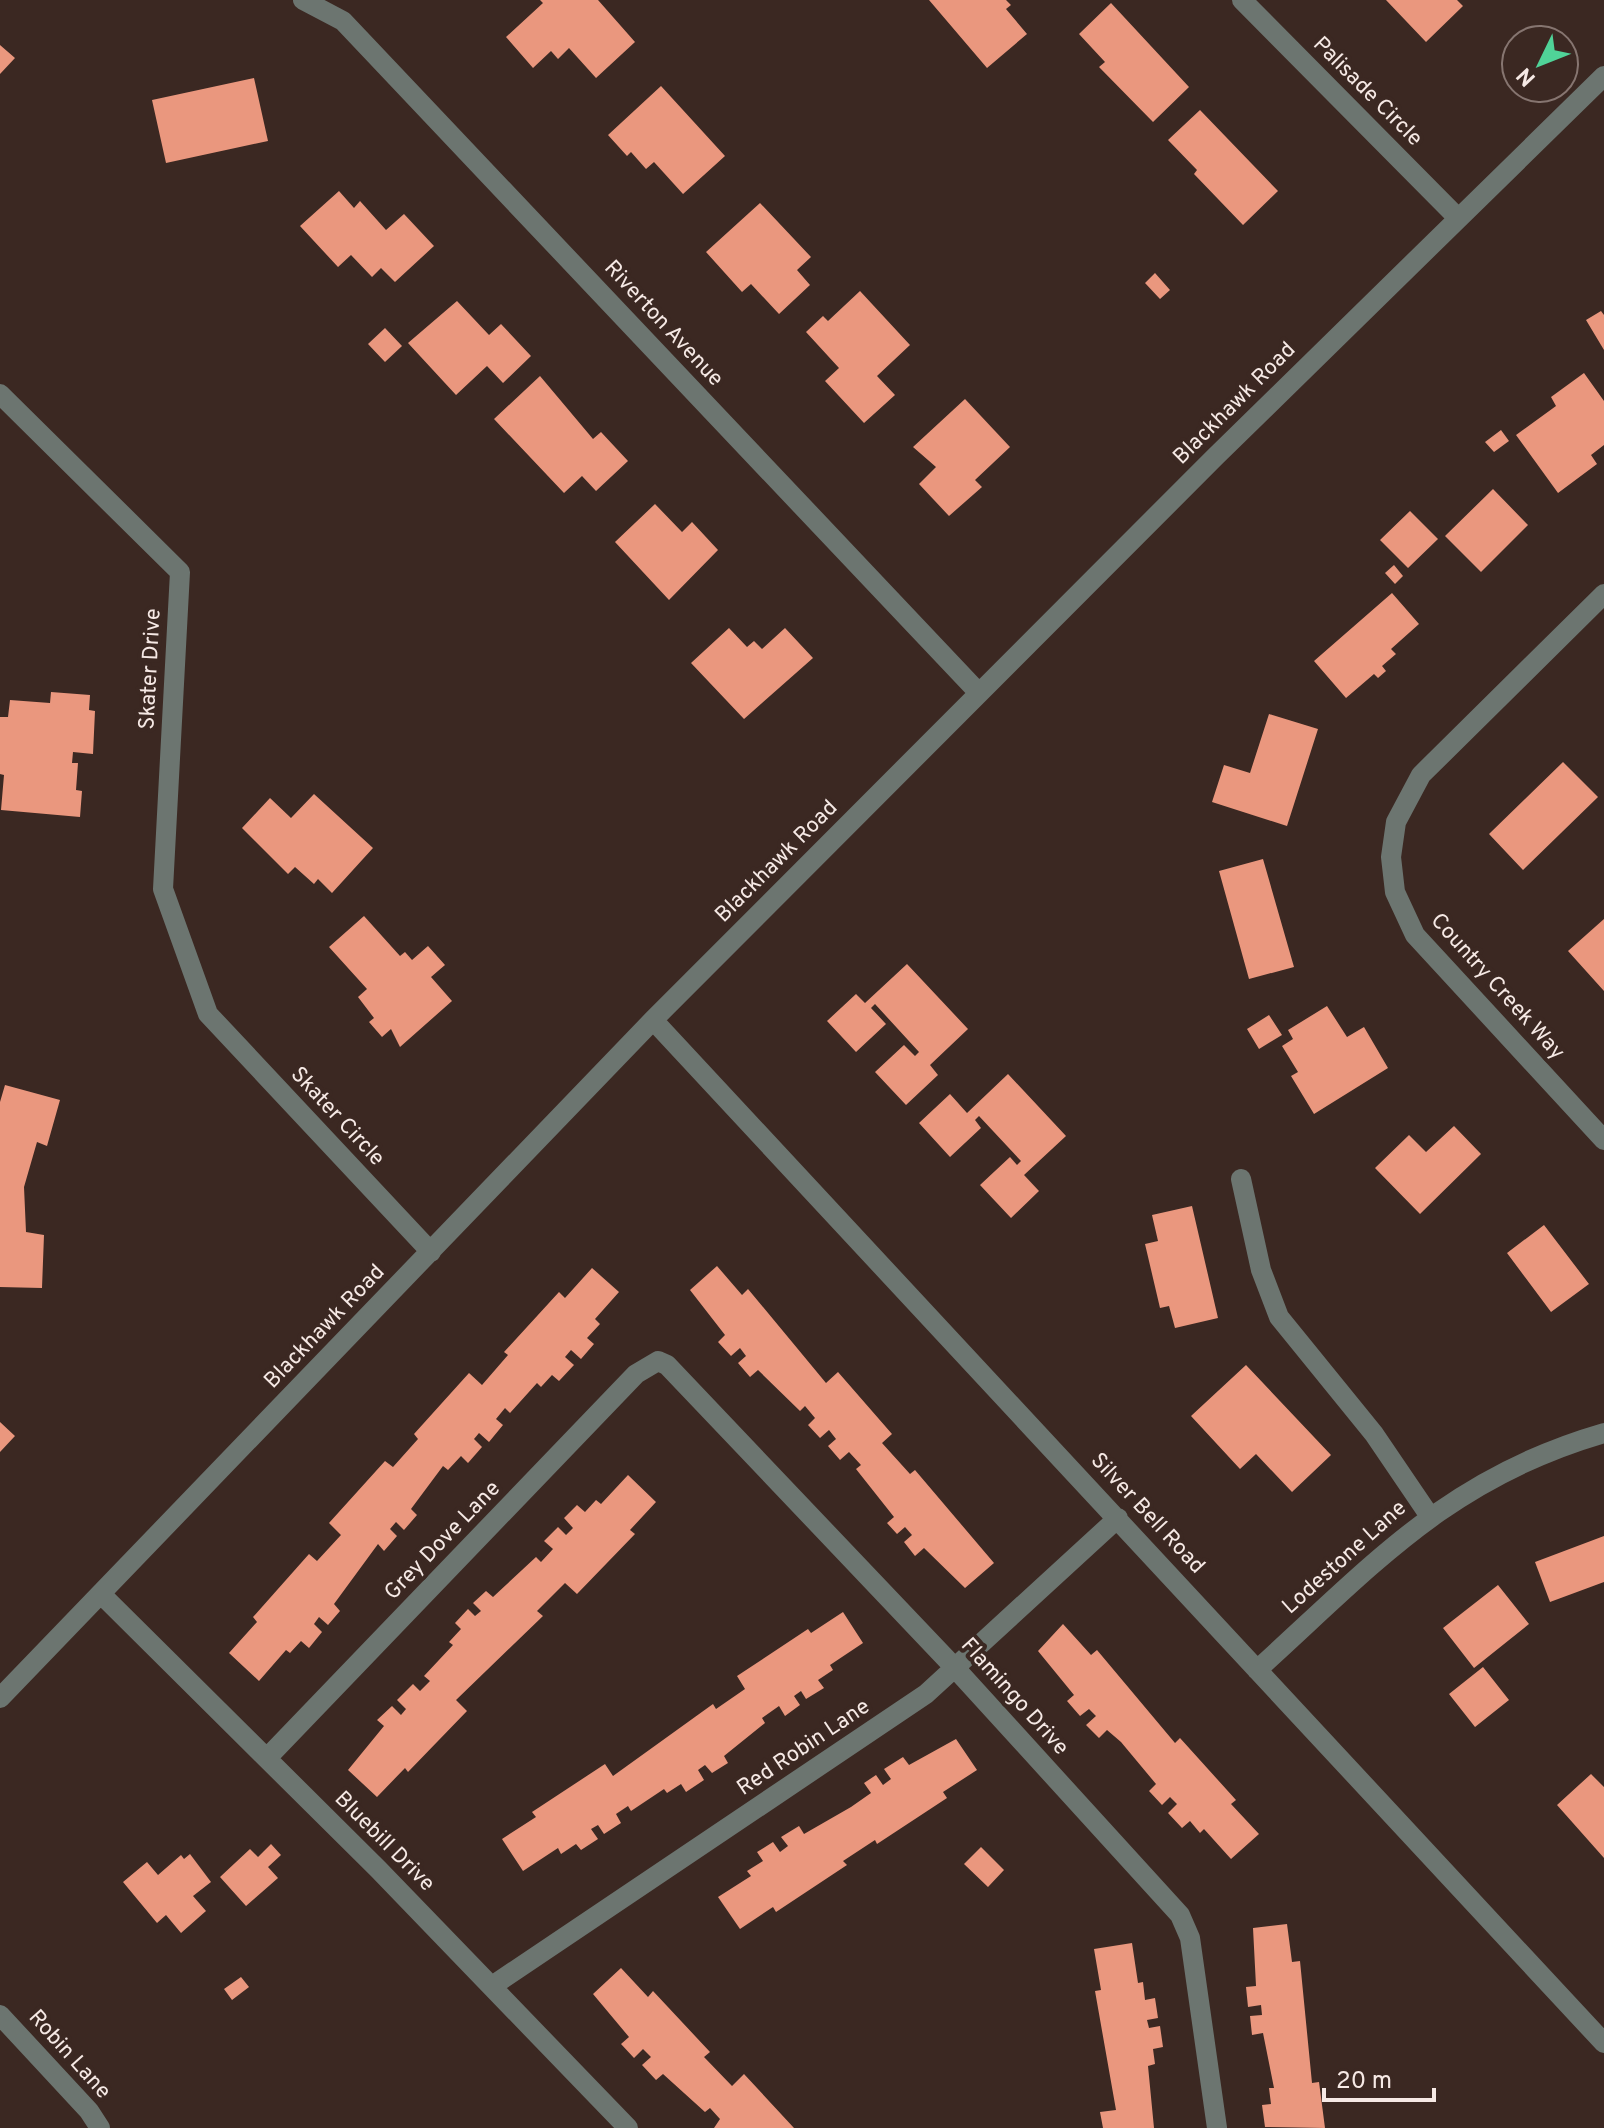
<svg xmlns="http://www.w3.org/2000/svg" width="1604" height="2128" font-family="Overpass,sans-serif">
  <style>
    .building { fill: #ea977e }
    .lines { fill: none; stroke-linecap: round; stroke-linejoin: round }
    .minor { stroke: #6c7570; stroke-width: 20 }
    .labels { text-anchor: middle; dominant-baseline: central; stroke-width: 8; stroke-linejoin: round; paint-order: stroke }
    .street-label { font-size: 22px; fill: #f6e9e5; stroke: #3b2822 }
  </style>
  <rect width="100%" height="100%" fill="#3b2822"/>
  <!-- building -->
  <path class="building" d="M540 0H598L635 42 596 78 569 48 558 59 551 51 533 68 506 37 543 3Z
    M929 0H1006L1011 5 1006 9 1027 34 987 68Z
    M1386 0H1457L1463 6 1426 42Z
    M1111 3 1189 87 1153 122 1099 67 1105 62 1079 34Z
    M0 45 15 58 0 74Z
    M254 78 268 141 166 163 152 100Z
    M661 86 725 156 683 194 654 162 646 169 631 152 627 156 608 135Z
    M1200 110 1278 191 1243 225 1194 174 1197 170 1168 140Z
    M339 191 354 208 360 201 386 230 404 214 434 246 395 282 381 268 372 277 351 255 338 267 300 226Z
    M760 203 811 257 797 270 810 285 779 314 751 284 742 292 706 252Z
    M1155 273 1170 290 1160 299 1145 283Z
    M860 291 910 345 877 376 895 395 864 423 825 381 839 368 806 332 823 316 828 321Z
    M457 301 489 335 501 324 531 356 503 383 487 366 456 395 408 343Z
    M1601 311 1604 315V350L1586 320Z
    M385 328 402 346 385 362 368 344Z
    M1584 373 1604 401V445L1591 455 1597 464 1558 493 1516 435 1556 406 1551 397Z
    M540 376 593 439 601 432 628 461 596 491 582 476 564 493 494 419Z
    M965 399 1010 447 975 480 982 487 949 516 919 484 936 467 913 447Z
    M1501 430 1509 441 1494 452 1485 442Z
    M1493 489 1528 525 1481 572 1445 536Z
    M655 504 682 532 692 522 718 550 669 600 615 542Z
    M1410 511 1438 539 1408 568 1380 540Z
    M1394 565 1403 576 1395 584 1385 573Z
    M1392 593 1419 624 1391 649 1396 654 1382 666 1386 671 1378 678 1374 674 1346 698 1314 661Z
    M729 628 747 647 754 641 762 649 785 628 813 658 744 719 691 663Z
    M51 692 90 695 89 710 95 711 93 754 73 752 72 763H78L76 790 82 791 80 817 1 810 4 775 0 774V717H8L10 700 50 703Z
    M1269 714 1318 729 1287 826 1212 802 1224 765 1250 773Z
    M1563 762 1598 797 1523 870 1489 834Z
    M314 794 373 848 332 893 318 879 314 884 295 867 288 874 242 828 270 798 291 818Z
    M1263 859 1294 967 1249 979 1219 871Z
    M364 916 400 956 405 952 412 960 428 946 445 965 431 977 452 1001 400 1047 391 1029 382 1037 369 1022 374 1018 358 997 367 989 329 947Z
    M1604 919V991L1568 951Z
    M907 964 968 1029 930 1065 938 1075 906 1105 875 1072 904 1045 915 1056 919 1052 875 1004 871 1008 886 1024 856 1052 827 1021 856 994 865 1003Z
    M1327 1006 1347 1037 1364 1027 1388 1068 1314 1114 1291 1076 1298 1072 1282 1046 1293 1039 1288 1030Z
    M1269 1015 1282 1035 1259 1049 1247 1029Z
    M1008 1074 1066 1136 1024 1175 1039 1191 1011 1218 980 1185 1010 1157 1017 1165 1021 1161 979 1116 975 1120 981 1128 950 1157 919 1123 950 1094 967 1113Z
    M5 1085 60 1100 47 1146 37 1142 24 1187 26 1232 44 1235 42 1288 0 1287V1102Z
    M1454 1126 1481 1154 1420 1214 1375 1168 1409 1135 1426 1152Z
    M1192 1206 1218 1318 1175 1328 1169 1306 1160 1308 1145 1244 1158 1241 1152 1215Z
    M1544 1225 1589 1284 1551 1312 1507 1253Z
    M717 1266 742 1295 748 1289 826 1383 838 1372 892 1434 882 1443 910 1474 915 1470 994 1563 965 1588 924 1548 915 1556 904 1542 912 1535 905 1527 897 1534 887 1523 894 1517 856 1469 861 1465 849 1452 840 1460 828 1446 836 1439 829 1430 820 1438 808 1425 815 1418 805 1406 800 1411 758 1370 750 1377 738 1363 746 1356 740 1348 731 1356 718 1342 725 1335 690 1290Z
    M592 1268 619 1292 595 1319 600 1324 587 1338 594 1344 581 1359 571 1350 565 1357 574 1365 559 1381 552 1375 541 1387 537 1383 510 1413 505 1408 496 1419 503 1425 489 1442 479 1433 474 1439 482 1447 468 1463 461 1456 448 1470 443 1466 411 1509 417 1515 404 1530 396 1522 390 1529 397 1536 384 1551 378 1544 334 1604 340 1611 328 1625 319 1617 314 1624 322 1632 309 1648 301 1641 290 1653 286 1650 259 1681 229 1653 257 1622 253 1617 309 1554 317 1561 341 1535 329 1523 385 1461 393 1467 418 1439 414 1434 469 1373 482 1385 508 1355 504 1352 559 1292 565 1298Z
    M1246 1365 1331 1455 1292 1492 1256 1454 1240 1469 1191 1416Z
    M0 1422 15 1436 0 1452Z
    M628 1475 656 1502 630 1530 635 1534 577 1594 565 1583 537 1611 543 1616 456 1700 467 1711 408 1772 405 1768 377 1797 348 1770 384 1726 377 1720 392 1706 401 1715 406 1709 397 1700 413 1684 420 1691 430 1681 424 1676 453 1645 449 1642 461 1629 455 1623 468 1609 475 1616 481 1611 473 1603 486 1591 493 1597 536 1557 541 1562 553 1549 544 1541 558 1527 566 1535 573 1528 564 1518 577 1505 585 1512 596 1500 601 1504Z
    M1604 1536V1582L1550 1602 1535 1562Z
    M1498 1585 1529 1624 1474 1668 1443 1628Z
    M843 1612 863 1643 830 1665 833 1670 818 1680 824 1688 806 1699 801 1691 794 1696 800 1705 785 1716 779 1706 762 1718 765 1723 724 1756 728 1763 712 1773 705 1765 698 1770 704 1780 686 1792 681 1784 667 1793 664 1789 631 1811 628 1806 616 1814 621 1823 604 1834 598 1825 591 1829 598 1839 581 1850 576 1844 561 1854 558 1848 523 1871 502 1839 536 1817 532 1812 605 1764 613 1776 713 1704 716 1709 745 1689 737 1676 808 1629 811 1633Z
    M1063 1624 1091 1655 1097 1650 1175 1743 1180 1738 1236 1800 1231 1804 1259 1834 1231 1859 1204 1829 1200 1833 1190 1821 1182 1828 1168 1813 1177 1804 1170 1797 1162 1805 1149 1791 1156 1784 1121 1742 1107 1730 1099 1738 1086 1725 1096 1716 1089 1709 1080 1716 1067 1701 1074 1695 1038 1651Z
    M1483 1667 1509 1700 1475 1727 1449 1694Z
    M956 1739 977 1770 943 1792 947 1798 877 1844 875 1840 843 1861 847 1865 776 1912 773 1907 740 1929 718 1897 751 1876 747 1871 763 1861 757 1852 773 1842 780 1852 788 1846 781 1837 799 1826 804 1834 851 1807 871 1793 864 1783 876 1775 883 1785 891 1779 884 1769 903 1757 909 1765Z
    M1591 1774 1604 1787V1858L1557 1805Z
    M271 1844 281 1855 268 1867 278 1878 246 1906 220 1877 250 1849 258 1857Z
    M981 1847 1004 1870 988 1887 964 1864Z
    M190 1854 211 1882 193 1896 206 1911 181 1933 166 1915 157 1923 123 1882 147 1862 158 1875 181 1855 184 1859Z
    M1287 1924 1292 1962 1300 1961 1312 2083 1319 2082 1325 2128 1265 2127 1262 2105 1271 2104 1269 2088H1274L1263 2033 1252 2035 1250 2016 1262 2015 1261 2005 1248 2007 1246 1987 1256 1986 1253 1928Z
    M1132 1943 1138 1983 1143 1982 1145 2000 1155 1998 1158 2018 1147 2020 1149 2028 1160 2026 1163 2047 1153 2049 1155 2064 1148 2066 1154 2128H1103L1100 2112 1116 2110 1095 1991 1101 1990 1094 1949Z
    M621 1968 648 1997 653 1991 710 2052 704 2057 732 2086 744 2074 794 2128H714L720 2119 710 2108 705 2112 663 2074 656 2080 642 2065 651 2057 643 2049 634 2058 621 2044 629 2037 593 1994Z
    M241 1977 249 1987 232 2000 224 1989Z"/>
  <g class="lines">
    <!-- minor -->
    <path class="minor" d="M303 0 343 21 979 693
      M1242 0 1458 218
      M0 394 180 572 163 889 208 1014 431 1252
      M1604 594 1421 775 1396 822 1391 857 1395 892 1415 935 1604 1140
      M653 1020 1604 2043
      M1241 1179 1261 1270 1279 1317 1374 1434 1429 1515
      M101 1594 378 1869 628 2128
      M1257 1670C1372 1566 1448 1478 1604 1433
      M0 1698 653 1020 1215 457 1604 76
      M267 1758 636 1374 658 1361 667 1365 955 1668 1180 1915 1190 1938 1217 2128
      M492 1986 926 1694 1118 1518
      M0 2015 89 2111 100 2128"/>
  </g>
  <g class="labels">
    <!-- street labels -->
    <g class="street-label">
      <text transform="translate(1367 92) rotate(45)">Palisade Circle</text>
      <text transform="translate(663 324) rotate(47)">Riverton Avenue</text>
      <text transform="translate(1235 404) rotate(-45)">Blackhawk Road</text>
      <text transform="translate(151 669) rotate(-87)">Skater Drive</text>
      <text transform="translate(777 862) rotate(-45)">Blackhawk Road</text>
      <text transform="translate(1497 987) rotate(48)">Country Creek Way</text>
      <text transform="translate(337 1117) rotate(47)">Skater Circle</text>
      <text transform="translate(325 1327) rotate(-46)">Blackhawk Road</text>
      <text transform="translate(1147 1514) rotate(47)">Silver Bell Road</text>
      <text transform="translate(443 1541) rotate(-46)">Grey Dove Lane</text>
      <text transform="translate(1345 1558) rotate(-42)">Lodestone Lane</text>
      <text transform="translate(1014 1697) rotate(48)">Flamingo Drive</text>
      <text transform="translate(804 1748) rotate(-34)">Red Robin Lane</text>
      <text transform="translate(384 1842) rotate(45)">Bluebill Drive</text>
      <text transform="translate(69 2055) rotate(48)">Robin Lane</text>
    </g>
  </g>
  <!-- north arrow -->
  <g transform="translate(1540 64) rotate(227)"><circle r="38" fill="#3b2822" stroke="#867570" stroke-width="2"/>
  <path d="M0-6L14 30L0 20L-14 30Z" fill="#50d398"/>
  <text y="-12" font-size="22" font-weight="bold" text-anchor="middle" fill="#f6e9e5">N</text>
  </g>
  <!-- scale -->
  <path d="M1324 2088v12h110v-12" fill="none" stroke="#f6e9e5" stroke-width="4"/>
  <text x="1336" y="2088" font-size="24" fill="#f6e9e5" stroke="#3b2822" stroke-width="6" paint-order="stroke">20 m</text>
</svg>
